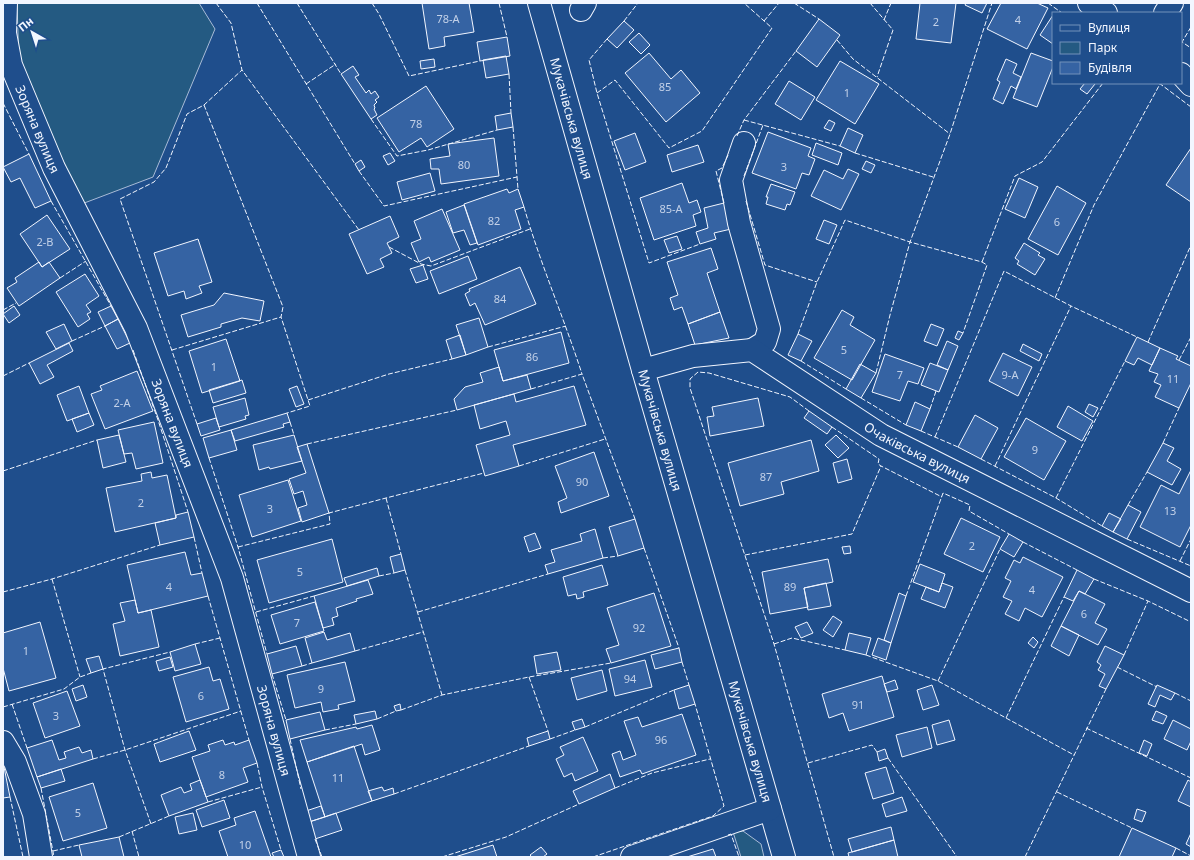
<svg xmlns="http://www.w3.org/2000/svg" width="1194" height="860" font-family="'Noto Sans',sans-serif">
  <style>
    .green { fill: #245a82; stroke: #a8bbd7 }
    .building { fill: #3563a3; stroke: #f2f6ff }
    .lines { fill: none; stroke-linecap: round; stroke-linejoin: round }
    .minor-casing { stroke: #f2f6ff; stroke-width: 24 }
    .minor { stroke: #1f4e8c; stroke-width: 22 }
    .fence { stroke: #f2f6ff; stroke-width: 1; stroke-dasharray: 5 2; stroke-linecap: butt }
    .labels { text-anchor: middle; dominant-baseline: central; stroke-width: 3; stroke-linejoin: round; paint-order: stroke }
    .number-label { font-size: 11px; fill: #c3d1e8 }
    .street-label { font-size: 13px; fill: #f2f6ff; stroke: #1f4e8c }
  </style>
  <rect width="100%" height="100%" fill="#1f4e8c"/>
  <!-- green -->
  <path class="green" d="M17 3H199L215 29 153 177 79 205 19 64Z
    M743 831 761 844 764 857H741L733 832Z"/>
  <!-- building -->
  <path class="building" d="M422 3H469L474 32 444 37 445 46 429 49Z
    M920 3H956L951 43 916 39Z
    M966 3H987L982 13 965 5Z
    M1001 3H1037L1048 8 1027 49 987 29Z
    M1053 15V44L1040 35Z
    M819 19 840 35 817 67 796 51Z
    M624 21 634 30 617 48 607 39Z
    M639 33 650 45 641 54 629 42Z
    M507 37 510 56 480 61 477 42Z
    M649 53 671 79 681 70 700 93 666 122 625 73Z
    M1031 53 1053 61V67L1037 107 1013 98Z
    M506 56 509 74 486 78 483 60Z
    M434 59 435 67 421 69 420 61Z
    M1006 59 1017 64 1013 73 1021 77 1016 89 1011 86 1003 104 993 99 1000 82 997 80Z
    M840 61 879 84 855 124 816 100Z
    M353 66 359 75 355 77 366 93 369 90 371 94 375 91 379 97 375 100 377 102 374 105 375 108 374 109 377 115 371 119 341 74Z
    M789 81 815 97 801 120 775 104Z
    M1085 83H1093L1095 84 1087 94 1080 89Z
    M426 86 454 129 427 147 421 138 399 152 377 118Z
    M511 113 513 127 497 130 495 116Z
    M829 120 835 123 831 131 824 128Z
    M848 128 863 135 855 153 840 146Z
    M768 132 811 148 808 156 815 159 809 175 802 173 796 189 752 173Z
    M635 133 646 162 625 170 614 141Z
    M494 138 499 176 441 184 439 169H431L430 159 450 156 448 144Z
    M816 143 842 153 838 165 812 155Z
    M698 145 704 162 672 172 667 155Z
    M1191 148V202L1166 185Z
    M390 153 395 161 388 165 383 156Z
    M29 154 51 201 35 208 20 178 11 182 3 167Z
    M361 160 365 167 359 171 355 164Z
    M866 161 875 165 871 173 862 169Z
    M848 169 859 174 841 210 811 196 824 170 843 179Z
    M430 173 435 191 402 200 397 182Z
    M1019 178 1038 187 1025 218 1005 209Z
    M682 183 689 203 697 200 701 212 693 215 696 226 654 240 640 198Z
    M771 184 795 192 790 205 787 204 785 210 766 204 768 197H766Z
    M1057 186 1086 203 1058 255 1028 239Z
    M507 189 509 193 518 189 524 207 515 210 521 229 478 245 464 204Z
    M724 203 731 229 714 233 716 239 700 244 696 232 708 228 704 208Z
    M464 205 477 243 470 245 464 230 453 233 446 212Z
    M442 209 460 250 431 262 429 257 419 262 411 243 421 239 414 221Z
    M47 215 70 249 42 267 20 234Z
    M390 216 399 237 387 243 392 253 380 259 384 267 367 274 349 234Z
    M824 220 837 225 829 244 816 239Z
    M677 236 682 249 669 253 664 240Z
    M198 239 212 282 199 286 202 293 186 299 184 291 168 296 154 253Z
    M1024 243 1040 253 1038 255 1045 259 1035 275 1017 264 1019 261 1015 258Z
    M711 248 718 269 707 273 720 312 688 324 682 307 674 310 670 298 678 295 667 262Z
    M468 256 477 279 439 294 430 271Z
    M39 262 42 267 49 262 60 278 19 306 7 288 17 282 15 278Z
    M423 265 428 279 416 283 410 269Z
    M520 267 536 304 485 325 475 303 470 306 465 294 470 291 469 289Z
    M85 274 99 296 86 305 91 312 87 314 90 319 78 327 56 292Z
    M224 293 264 301 260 321 242 318 221 324V327L188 337 181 315 214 305Z
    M14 306 20 315 9 323 3 314Z
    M111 306 118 319 105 326 98 312Z
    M842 310 854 317 850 325 875 340 852 380 814 358Z
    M720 312 729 338 695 345 688 324Z
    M479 318 488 347 466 355 456 325Z
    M118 319 130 343 117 349 105 326Z
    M64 324 72 341 56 349 46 332Z
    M931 324 944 329 937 346 924 341Z
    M958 331 963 333 959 340 955 338Z
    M561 332 569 363 503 381 494 350Z
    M798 334 812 341 801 361 788 355Z
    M460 335 466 355 452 359 446 340Z
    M1137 337 1160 348 1152 365 1138 358 1134 365 1125 361Z
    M226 339 240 381 202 393 189 351Z
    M947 341 958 346 948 370 937 365Z
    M69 343 73 351 47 365 54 377 40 384 29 363Z
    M1023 344 1042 354 1039 361 1020 351Z
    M1160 348 1178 356 1176 359 1191 366V383L1179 408 1155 397 1161 385 1154 382 1158 374 1149 371Z
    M1003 353 1032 367 1018 396 989 381Z
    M885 354 924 368 918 384 908 381 900 401 872 392Z
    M930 363 948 370 939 392 921 385Z
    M860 364 876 373 861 398 846 389Z
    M499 367 503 381 527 375 531 389 457 410 454 399 465 387 483 382 480 373Z
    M137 371 153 411 105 429 91 394 102 390 100 386Z
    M242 380 246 393 213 403 209 390Z
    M79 386 89 413 67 421 57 395Z
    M297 386 304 404 296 407 289 389Z
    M574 386 586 425 513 445 519 466 485 476 476 445 510 435 506 421 480 429 474 405 514 394 516 402Z
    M245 398 249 415 245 416 246 419 219 427 213 407Z
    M758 398 764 426 710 436 707 417 714 416 712 407Z
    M915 402 930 409 921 431 906 425Z
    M1089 404 1098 408 1093 417 1085 412Z
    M1068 406 1093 421 1082 441 1057 427Z
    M809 411 832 427 827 434 804 418Z
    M89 413 94 425 77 432 72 419Z
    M287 413 290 422 283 424 284 427 235 441 231 430Z
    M975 415 998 428 981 459 958 447Z
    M216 418 220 430 201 436 197 424Z
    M1026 418 1066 441 1044 480 1004 457Z
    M154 422 163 463 136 469 132 453 124 454 118 430Z
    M231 430 237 450 209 458 203 438Z
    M119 435 126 462 103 468 97 440Z
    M294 435 302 461 270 469 269 467 259 470 253 445Z
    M836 435 849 448 838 458 825 445Z
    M811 440 819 471 781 482 784 494 740 506 728 463Z
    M1163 443 1174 448 1167 461 1181 469 1172 485 1147 472Z
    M307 444 329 513 302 522 298 508 307 505 303 491 294 494 289 479 306 473 297 447Z
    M594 452 609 496 561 513 558 502 567 498 555 466Z
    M847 459 852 479 838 483 833 463Z
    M1191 470V525L1180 547 1140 527 1161 485 1179 494Z
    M151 472 152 478 167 475 176 518 115 532 106 488 142 481 141 474Z
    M288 480 301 521 252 537 239 495Z
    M1128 505 1141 512 1127 539 1113 532Z
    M188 512 194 537 160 545 155 523 176 518V515Z
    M1109 513 1121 519 1113 532 1102 526Z
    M961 518 1000 537 983 572 944 554Z
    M635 519 644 548 618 556 609 527Z
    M595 529 603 558 548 574 545 565 555 562 551 550 582 541 580 534Z
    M535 533 541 548 529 552 524 537Z
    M1009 534 1023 542 1014 557 1000 549Z
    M332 539 343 582 269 603 257 560Z
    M850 546 851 553 844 554 842 547Z
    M185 552 191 575 202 573 208 596 138 613 127 565Z
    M401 554 405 570 394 573 390 557Z
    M1023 557 1063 577 1042 617 1025 608 1019 621 1005 614 1012 601 1003 597 1011 581 1005 578 1014 560 1020 563Z
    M828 559 833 582 804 588 808 607 770 614 762 572Z
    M920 564 945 574 939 592 913 582Z
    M602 565 608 585 583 592 584 597 577 599 576 594 568 596 563 577Z
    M377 568 379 576 347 586 344 578Z
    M1077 570 1094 579 1085 594 1079 591 1073 601 1064 597Z
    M368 580 373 594 356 599 357 601 336 608 338 616 332 618 334 625 323 628 314 596Z
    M826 583 831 606 808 610 804 588Z
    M942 583 953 587 945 608 921 599 926 587 939 592Z
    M1079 591 1105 604 1095 623 1107 629 1098 645 1061 626Z
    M654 593 671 646 611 663 606 649 619 645 607 608Z
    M899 593 906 596 891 643 884 640Z
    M135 600 138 613 151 610 159 647 120 656 113 624 125 621 120 603Z
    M315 602 324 631 280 644 271 615Z
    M833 616 842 622 833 637 823 630Z
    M40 622 56 678 9 691 3 668V633Z
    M807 622 813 633 801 638 795 627Z
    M1061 626 1079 635 1069 656 1051 646Z
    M324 632 327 640 350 633 355 651 312 663 305 638Z
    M849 633 871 638 866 655 845 650Z
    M1033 637 1038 642 1034 648 1028 643Z
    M878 638 891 643 886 660 872 655Z
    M195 644 201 664 175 671 170 652Z
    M296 646 302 666 272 674 267 654Z
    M1105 646 1124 655 1106 689 1099 686 1105 674 1098 670 1101 665 1097 662Z
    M679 648 682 662 655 669 651 655Z
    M557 652 561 670 537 674 534 656Z
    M99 656 103 669 91 673 86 659Z
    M170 657 173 667 159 671 156 661Z
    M645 660 652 687 615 696 609 669Z
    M345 662 355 701 338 705 339 709 323 712 321 702 295 708 287 675Z
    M209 667 213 681 220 679 229 709 186 722 173 677Z
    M602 670 607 691 577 700 571 678Z
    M882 676 894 717 849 731 843 713 829 718 822 694Z
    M895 680 898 689 887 692 884 684Z
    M83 685 87 697 76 701 72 689Z
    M689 685 695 704 679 709 674 690Z
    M932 685 939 705 923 710 917 690Z
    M1157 685 1175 693 1171 700 1160 695 1155 707 1148 704Z
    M67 691 80 726 45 738 33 703Z
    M400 704 401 710 396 711 394 706Z
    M375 711 377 719 356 724 354 715Z
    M1156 711 1167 716 1163 724 1152 720Z
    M320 712 325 730 290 739 286 720Z
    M682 714 696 755 642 774 640 770 620 777 612 754 620 751 623 760 636 755 624 721 638 717 642 727Z
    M582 719 585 727 575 730 572 722Z
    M949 720 955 740 937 745 932 725Z
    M1173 720 1191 729V741L1187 750 1164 739Z
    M372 725 380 750 365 755 362 744 307 762 300 740 356 727 357 729Z
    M927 727 932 748 902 757 896 735Z
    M189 731 196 750 160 762 154 744Z
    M548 731 550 739 529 746 527 738Z
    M583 737 598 771 575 781 572 773 564 777 556 759 564 755 560 747Z
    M52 740 59 760 66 758 64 752 79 747 82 753 91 750 93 759 37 777 27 748Z
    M223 740 225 745 234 742 235 745 249 740 257 763 243 768 248 782 206 797 192 757 210 751 208 745Z
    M1144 740 1152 744 1147 756 1139 753Z
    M354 746 372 801 325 817 307 762Z
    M885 749 888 758 879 761 877 752Z
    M3 762 10 797 3 798Z
    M886 767 894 793 873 799 865 773Z
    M61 769 65 781 41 788 37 777Z
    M610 774 615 788 579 804 573 791Z
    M200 780 208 802 169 816 161 795 181 787 184 793 192 790 190 784Z
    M1188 780 1191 782V807L1178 801Z
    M93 783 107 828 63 841 49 797Z
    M382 787 384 791 393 788 394 794 372 801 368 791Z
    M902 797 907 811 886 817 882 804Z
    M224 800 230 818 202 827 196 810Z
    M321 806 325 817 309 822 306 811Z
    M1137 809 1146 812 1142 822 1134 819Z
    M255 811 271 857H228L219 831 236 825 234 818Z
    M193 813 197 830 179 834 175 817Z
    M336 813 342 830 315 839 309 822Z
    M891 827 894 840 852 852 848 839Z
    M1132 828 1176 848 1172 857H1119Z
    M1191 833V847L1186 844Z
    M119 837 124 857H82L79 845Z
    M894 840 898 857H849L848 853Z
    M493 845 497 857H455Z
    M541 847 547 854 543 857H532L530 855Z
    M713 849 716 857H687Z
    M281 850 284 857H274L272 853Z"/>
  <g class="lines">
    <defs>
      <g id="minor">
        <path id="s1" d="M6 3 5 33 11 65 54 168 136 328 232 578 309 857"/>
        <path id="s2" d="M539 3 643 370 784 857"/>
        <path d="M1089 3 1106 13"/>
        <path d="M581 10 585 3"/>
        <path d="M1165 13 1172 3"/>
        <path d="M1181 74 1191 85"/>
        <path d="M744 143 731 180 739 223 769 329 765 342 752 350"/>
        <path id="s3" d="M643 370 693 356 752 350 881 435 1191 591"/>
        <path d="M3 742 15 762 34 814 41 857"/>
        <path d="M632 857 770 809"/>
      </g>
    </defs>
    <!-- minor casing -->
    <use href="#minor" class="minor-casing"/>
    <!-- minor -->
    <use href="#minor" class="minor"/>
    <!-- fence -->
    <path class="fence" d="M216 3 231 23 242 70 359 230
      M257 3 355 164
      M297 3 341 74
      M372 3 379 14 409 76 480 61
      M499 3 507 37
      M794 3 819 19
      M870 3 893 30 877 77
      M1048 3 1062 13
      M884 20 891 3
      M624 21 638 3
      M764 21 779 3
      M1191 27 1182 42 1191 48
      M607 39 589 60 597 93 649 263 700 244
      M837 40 853 59 950 134
      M509 74 511 113
      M1159 83 1191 107
      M306 84 336 64
      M597 93 615 80 669 148 702 131 772 28 744 3
      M3 103 29 154
      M204 105 283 307 281 317 310 406 287 413
      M371 119 397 156 428 150 497 130
      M744 120 840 146
      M513 127 518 189
      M737 136 744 120 796 51
      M855 153 933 177
      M359 171 384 206 517 177
      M744 176 763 125
      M51 201 111 306
      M746 201 765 265 817 282
      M724 203 716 171 722 168 729 153
      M524 207C540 263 564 318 582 374
      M389 247 421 264 431 266 530 229
      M982 262 1015 176 1042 162 1103 83
      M60 278 86 261
      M1055 298 1094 205 1160 84
      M3 310 16 303
      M798 334 817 282 845 220 910 242 982 262 987 265 963 333
      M72 341 105 326
      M1148 342 1191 245
      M488 347 566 326
      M133 350 158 420 188 512
      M172 350 281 317
      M1179 360 1191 337
      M801 361 846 389
      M876 373 890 315 910 242 950 134 992 3
      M3 376 29 363
      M531 389 582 374 635 519
      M861 398 906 425
      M308 400 389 374 452 359
      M930 409 936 391
      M809 411 790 397 709 373 698 372 690 379V388L774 644 834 857
      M290 422 294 435
      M197 424 120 199 154 182 166 168 187 114 204 105 242 70
      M832 427 879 459 878 464 881 466 942 497
      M921 431 958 447
      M935 437 1004 271 1071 306 1137 337
      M1163 443 1179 408
      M307 444 457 410
      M209 458 238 547 267 654
      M981 459 1056 498 1102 526
      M519 466 605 439
      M995 466 1071 306
      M3 471 97 440
      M386 498 401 554
      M1056 498 1125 361
      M1128 505 1147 472
      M194 537 202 573
      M1127 539 1191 566
      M1023 542 1077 570
      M238 547 330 524 329 513 386 498 484 473
      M644 548 679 648
      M745 555 852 534 881 466
      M603 558 618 556
      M1180 561 1191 539
      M405 570 442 695
      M379 576 394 573
      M52 579 80 677
      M1094 579 1148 601 1191 622
      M3 592 52 579 160 545
      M208 596 249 740
      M906 596 943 493 970 505 969 511 1009 534
      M256 612 314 596
      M418 612 548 574
      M195 644 220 638
      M774 644 792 638 845 650
      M355 651 423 632
      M866 655 938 681 1074 755
      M1124 655 1148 601
      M682 662 689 685
      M302 666 312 663
      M1117 667 1157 687
      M272 674 286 720
      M529 677 548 731
      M938 681 1000 549
      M1175 693 1191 701
      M12 704 27 748
      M3 707 64 689 80 677 91 673
      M401 710 442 695 529 677 611 663
      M1006 718 1064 597
      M377 719 396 711
      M585 727 674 690
      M1086 728 1191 778
      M325 730 356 724
      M290 739 301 789
      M550 739 575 730
      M888 758 957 857
      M93 759 125 750 241 711
      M257 763 262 787 281 850
      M808 763 872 745 877 752
      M41 788 54 857
      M615 788 652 773 710 759
      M1057 792 1132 828
      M394 794 529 746
      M10 797 23 857
      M208 802 262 787
      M151 824 125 750 103 669 170 652
      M132 831 139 857
      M728 835 731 834 739 857
      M119 837 169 816
      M315 839 322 857
      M1176 848 1191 856
      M53 851 79 845
      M442 857 506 837 579 804
      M593 857 713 816 724 806 695 704
      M1025 857 1106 689"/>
  </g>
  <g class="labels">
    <!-- number labels -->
    <g class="number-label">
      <text x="448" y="18">78-А</text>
      <text x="1018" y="19">4</text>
      <text x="936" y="21">2</text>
      <text x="665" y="86">85</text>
      <text x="847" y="92">1</text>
      <text x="416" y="123">78</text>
      <text x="464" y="164">80</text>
      <text x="784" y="166">3</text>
      <text x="671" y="208">85-А</text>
      <text x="494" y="220">82</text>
      <text x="1057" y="221">6</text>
      <text x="45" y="241">2-В</text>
      <text x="500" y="298">84</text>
      <text x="844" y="349">5</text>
      <text x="532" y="356">86</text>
      <text x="214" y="366">1</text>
      <text x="900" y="374">7</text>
      <text x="1010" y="374">9-А</text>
      <text x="1173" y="378">11</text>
      <text x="122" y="402">2-А</text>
      <text x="1035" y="449">9</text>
      <text x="766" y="476">87</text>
      <text x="582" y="481">90</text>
      <text x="141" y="502">2</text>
      <text x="270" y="508">3</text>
      <text x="1170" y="510">13</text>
      <text x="972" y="545">2</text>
      <text x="300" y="571">5</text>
      <text x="169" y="586">4</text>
      <text x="790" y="586">89</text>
      <text x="1032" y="589">4</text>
      <text x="1084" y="613">6</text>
      <text x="297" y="622">7</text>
      <text x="639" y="627">92</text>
      <text x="26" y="650">1</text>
      <text x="630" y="678">94</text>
      <text x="321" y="688">9</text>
      <text x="201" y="695">6</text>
      <text x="858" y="704">91</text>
      <text x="56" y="715">3</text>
      <text x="661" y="739">96</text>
      <text x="222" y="774">8</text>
      <text x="338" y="777">11</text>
      <text x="78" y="812">5</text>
      <text x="245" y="844">10</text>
    </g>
    <!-- street labels -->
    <g class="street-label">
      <text stroke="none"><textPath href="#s2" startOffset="120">Мукачівська вулиця</textPath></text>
      <text stroke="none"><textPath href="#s1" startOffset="132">Зоряна вулиця</textPath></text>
      <text stroke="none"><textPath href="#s1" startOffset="456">Зоряна вулиця</textPath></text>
      <text stroke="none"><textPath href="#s2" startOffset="444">Мукачівська вулиця</textPath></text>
      <text stroke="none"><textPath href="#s3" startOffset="306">Очаківська вулиця</textPath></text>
      <text stroke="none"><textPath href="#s1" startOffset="780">Зоряна вулиця</textPath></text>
      <text stroke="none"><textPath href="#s2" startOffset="768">Мукачівська вулиця</textPath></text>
    </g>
  </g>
  <!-- border -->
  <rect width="1194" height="860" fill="none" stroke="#f2f6ff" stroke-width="8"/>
  <!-- legend -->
  <rect x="1052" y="12" width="130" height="72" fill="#1f4e8c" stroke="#7391ba"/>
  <rect x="1060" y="25" width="20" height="6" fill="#1f4e8c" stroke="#7391ba"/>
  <text x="1088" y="32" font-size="12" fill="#f2f6ff">Вулиця</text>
  <rect x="1060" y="42" width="20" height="12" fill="#245a82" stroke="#7391ba"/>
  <text x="1088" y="52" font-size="12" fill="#f2f6ff">Парк</text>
  <rect x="1060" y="62" width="20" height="12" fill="#3563a3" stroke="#7391ba"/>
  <text x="1088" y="72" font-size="12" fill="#f2f6ff">Будівля</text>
  <!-- north arrow -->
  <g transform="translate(32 32) rotate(321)" stroke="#1f4e8c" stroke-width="3" paint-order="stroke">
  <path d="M0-3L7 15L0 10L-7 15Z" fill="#f2f6ff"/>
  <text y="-6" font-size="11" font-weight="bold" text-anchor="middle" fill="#f2f6ff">Пн</text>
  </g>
</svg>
